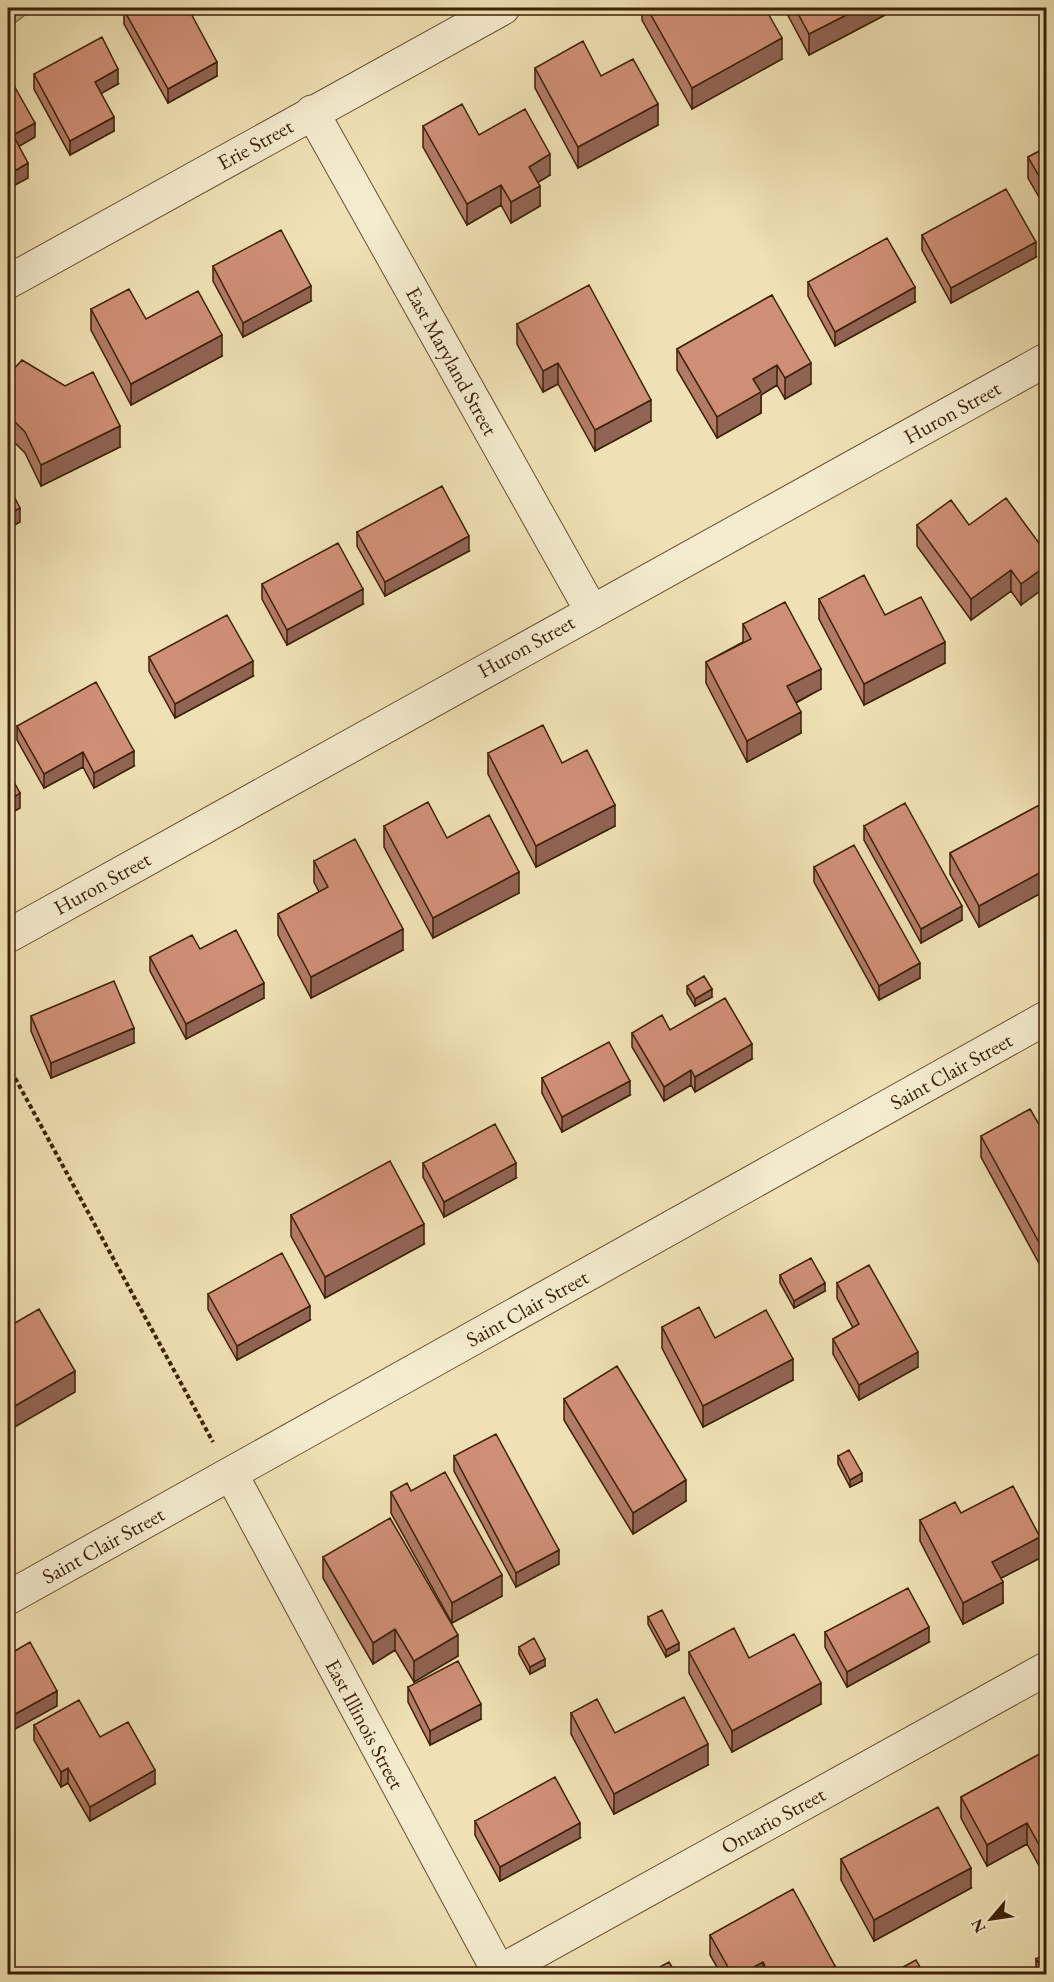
<svg xmlns="http://www.w3.org/2000/svg" width="1054" height="1982" font-family="'EB Garamond',serif">
  <style>
    .green { fill: #bec28a; stroke: #7d7248; stroke-width: 1.5 }
    .lines { fill: none; stroke-linecap: round; stroke-linejoin: round }
    .minor-casing { stroke: #695132; stroke-width: 35 }
    .path { stroke: #3c2106; stroke-width: 4; stroke-dasharray: 4.5 3; stroke-linecap: butt }
    .minor { stroke: #f5eccf; stroke-width: 33 }
    .wall { fill: #b27b66; stroke: #3c2106; stroke-width: 1.5 }
    .shaded-wall { fill: #916453; stroke: #3c2106; stroke-width: 1.5 }
    .building { fill: #cf8f77; stroke: #3c2106; stroke-width: 1.5 }
    .labels { text-anchor: middle; dominant-baseline: central; stroke-width: 6; stroke-linejoin: round; paint-order: stroke }
    .street-label { font-size: 21px; fill: #3c2106; stroke: #f5eccf }
  </style>
  <rect width="100%" height="100%" fill="#efe1b5"/>
  <filter id="stains"><feTurbulence type="fractalNoise" baseFrequency=".00333" numOctaves="4"/><feColorMatrix values="0 0 0 0 .2 0 0 0 0 .09 0 0 0 0 .02 0 0 0 .5 -.17"/></filter>
  <radialGradient id="worn" r=".72"><stop offset=".6" stop-color="#630" stop-opacity="0"/><stop offset="1" stop-color="#630" stop-opacity=".3"/></radialGradient>
  <!-- green -->
  <path class="green" d="M8 8H34L8 28Z"/>
  <g class="lines">
    <defs>
      <path id="minor" d="M312 112 591 610
        M8 282 503 8
        M8 936 1046 360
        M231 1474 500 1974
        M8 1598 1046 1018
        M499 1972 1046 1669"/>
    </defs>
    <!-- minor casing -->
    <use href="#minor" class="minor-casing"/>
    <!-- path -->
    <path class="path" d="M8 1065 213 1442"/>
    <!-- minor -->
    <use href="#minor" class="minor"/>
  </g>
  <!-- wall -->
  <path class="wall" d="M642 8H647L782 59 692 109 642 20Z
    M784 8H885V15L809 55Z
    M124 10 217 76 168 103 124 24Z
    M535 68 601 76 658 125 578 168 535 88Z
    M34 74 118 84 101 93 114 131 70 155 34 89Z
    M423 126 479 135 550 175 538 182 540 206 511 223 501 205 467 225 423 147Z
    M1047 147V211L1028 178V157Z
    M922 235 1036 257 951 303 922 250Z
    M213 266 311 301 243 337 213 281Z
    M808 282 915 302 835 346 808 296Z
    M772 295 811 384 785 399 777 385 761 395V413L717 438 677 370V349Z
    M91 309 146 319 222 356 131 405 91 330Z
    M517 324 651 421 595 451 558 384 543 392 517 344Z
    M8 375 120 447 41 486 25 453 8 436Z
    M917 525H969L1047 554 1021 605 1011 591 971 620 917 546Z
    M357 532 469 551 385 596 357 546Z
    M262 584 363 604 287 645 262 599Z
    M819 599 885 615 945 663 864 705 819 619Z
    M743 624 821 689 796 703 801 733 747 762 706 683V662L743 642Z
    M149 657 253 676 175 718 149 671Z
    M17 726 134 766 94 788 83 767 44 788 17 740Z
    M488 753 562 763 615 826 536 867 488 774Z
    M1047 801V897L1043 892 979 927 950 874V853Z
    M384 826 447 838 519 893 433 938 384 847Z
    M864 826 962 920 921 943 864 840Z
    M314 861 403 950 311 998 278 935V914L319 892 314 882Z
    M814 867 920 978 879 1000 814 882Z
    M200 949 264 998 186 1039 150 971V957Z
    M687 986 712 997 695 1006 687 993Z
    M31 1016 134 1043 51 1078 31 1031Z
    M670 1030 752 1059 695 1092 691 1085 664 1101 632 1047V1033Z
    M542 1078 630 1095 562 1132 542 1093Z
    M981 1136 1047 1138V1264L1041 1267 981 1157Z
    M423 1163 516 1178 444 1217 423 1177Z
    M291 1215 424 1244 325 1298 291 1236Z
    M780 1275 825 1291 794 1308 780 1283Z
    M837 1283 918 1367 859 1400 833 1354V1339L853 1328 837 1298Z
    M208 1294 310 1320 237 1360 208 1309Z
    M662 1327 715 1338 793 1380 703 1427 662 1348Z
    M564 1399 686 1501 633 1534 564 1420Z
    M454 1456 559 1564 516 1587 454 1471Z
    M838 1456 862 1481 850 1487 838 1464Z
    M411 1491 502 1596 452 1623 391 1513V1492Z
    M961 1513 1040 1558 1001 1578 1003 1603 963 1624 920 1541V1520Z
    M323 1557 458 1656 414 1682 395 1650 373 1664 323 1578Z
    M648 1617 679 1650 666 1657 648 1624Z
    M825 1632 929 1642 847 1687 825 1647Z
    M519 1647 545 1666 530 1674 519 1654Z
    M689 1652 749 1658 821 1704 732 1752 689 1673Z
    M408 1687 481 1719 430 1745 408 1702Z
    M571 1713 615 1733 708 1765 614 1814 571 1734Z
    M34 1725 100 1737 155 1784 90 1821 68 1783 61 1787 34 1740Z
    M1047 1750V1880L1027 1844 987 1866 961 1818V1797Z
    M475 1821 580 1838 500 1881 475 1835Z
    M841 1859 971 1888 874 1941 841 1880Z
    M710 1935 835 1974H721L710 1955Z
    M1036 1959 1047 1974H1041L1036 1966Z"/>
  <!-- shaded-wall -->
  <path class="shaded-wall" d="M860 8H885V15L809 55V34Z
    M782 38V59L692 109V88Z
    M217 62V76L168 103V89Z
    M118 69V84L95 97V82Z
    M658 104V125L578 168V147Z
    M114 117V131L70 155V141Z
    M35 123V137L13 150V135Z
    M550 154V175L529 188V167Z
    M28 163V178L8 189V175Z
    M501 185V205L467 225V204Z
    M540 186V206L511 223V202Z
    M1036 242V257L951 303V288Z
    M311 286V301L243 337V323Z
    M915 287V302L835 346V332Z
    M222 335V356L131 405V384Z
    M558 363V384L543 392V371Z
    M811 363V384L785 399V378Z
    M777 365V385L761 395V413L717 438V417L753 379Z
    M651 400V421L595 451V430Z
    M120 426V447L41 486V465Z
    M20 508V522L8 529V514Z
    M469 536V551L385 596V582Z
    M1047 565V586L1021 605V584Z
    M1011 570V591L971 620V599Z
    M363 589V604L287 645V630Z
    M945 642V663L864 705V684Z
    M253 661V676L175 718V704Z
    M821 669V689L787 707V686Z
    M801 712V733L747 762V741Z
    M134 751V766L94 788V773Z
    M83 752V767L44 788V774Z
    M20 793V808L8 815V801Z
    M615 805V826L536 867V846Z
    M1043 871V892L979 927V906Z
    M519 872V893L433 938V918Z
    M962 906V920L921 943V929Z
    M403 929V950L311 998V977Z
    M920 963V978L879 1000V986Z
    M264 983V998L186 1039V1024Z
    M712 989V997L695 1006V999Z
    M134 1028V1043L51 1078V1063Z
    M752 1044V1059L695 1092V1077Z
    M691 1070V1085L664 1101V1087Z
    M630 1081V1095L562 1132V1117Z
    M516 1163V1178L444 1217V1202Z
    M424 1224V1244L325 1298V1277Z
    M1047 1243V1264L1041 1267V1246Z
    M825 1283V1291L794 1308V1301Z
    M310 1306V1320L237 1360V1346Z
    M918 1352V1367L859 1400V1385Z
    M793 1359V1380L703 1427V1406Z
    M75 1371V1392L8 1431V1410Z
    M862 1473V1481L850 1487V1480Z
    M686 1480V1501L633 1534V1513Z
    M1040 1537V1558L992 1583V1562Z
    M559 1550V1564L516 1587V1573Z
    M502 1575V1596L452 1623V1603Z
    M1003 1582V1603L963 1624V1603Z
    M929 1627V1642L847 1687V1672Z
    M395 1629V1650L373 1664V1643Z
    M458 1635V1656L414 1682V1661Z
    M679 1643V1650L666 1657V1650Z
    M545 1659V1666L530 1674V1667Z
    M821 1683V1704L732 1752V1731Z
    M57 1691V1706L8 1733V1718Z
    M481 1704V1719L430 1745V1731Z
    M708 1744V1765L614 1814V1794Z
    M68 1768V1783L61 1787V1772Z
    M155 1770V1784L90 1821V1807Z
    M580 1823V1838L500 1881V1867Z
    M1027 1823V1844L987 1866V1845Z
    M971 1868V1888L874 1941V1920Z
    M763 1962V1974H741Z
    M835 1966V1974H820Z"/>
  <!-- building -->
  <path class="building" d="M128 8H188L217 62 168 89 124 10Z
    M647 8H765L782 38 692 88Z
    M795 8H860L809 34Z
    M102 37 118 69 95 82 114 117 70 141 34 74Z
    M583 41 601 76 633 59 658 104 578 147 535 68Z
    M12 82 35 123 13 135 28 163 8 175V84Z
    M462 104 479 135 525 109 550 154 529 167 540 186 511 202 501 185 467 204 423 126Z
    M1047 147V190L1028 157Z
    M1006 189 1036 242 951 288 922 235Z
    M281 230 311 286 243 323 213 266Z
    M887 238 915 287 835 332 808 282Z
    M589 285 651 400 595 430 558 363 543 371 517 324Z
    M129 289 146 319 198 291 222 335 131 384 91 309Z
    M772 295 811 363 785 378 777 365 753 379 761 392 717 417 677 349Z
    M22 360 65 386 93 372 120 426 41 465 25 432 8 415V375Z
    M8 485 20 508 8 514Z
    M442 486 469 536 385 582 357 532Z
    M1006 498 1047 554V565L1021 584 1011 570 971 599 917 525 951 500 969 525Z
    M338 543 363 589 287 630 262 584Z
    M864 575 885 615 921 597 945 642 864 684 819 599Z
    M785 602 821 669 787 686 801 712 747 741 706 662 751 639 743 624Z
    M227 615 253 661 175 704 149 657Z
    M96 682 134 751 94 773 83 752 44 774 17 726Z
    M543 725 562 763 587 750 615 805 536 846 488 753Z
    M8 771 20 793 8 801Z
    M1047 801V876L1043 871 979 906 950 853Z
    M428 802 447 838 489 815 519 872 433 918 384 826Z
    M905 803 962 906 921 929 864 826Z
    M355 839 403 929 311 977 278 914 328 887 314 861Z
    M854 845 920 963 879 986 814 867Z
    M236 930 264 983 186 1024 150 957 192 935 200 949Z
    M704 976 712 989 695 999 687 986Z
    M114 981 134 1028 51 1063 31 1016Z
    M725 998 752 1044 695 1077 691 1070 664 1087 632 1033 662 1015 670 1030Z
    M609 1042 630 1081 562 1117 542 1078Z
    M1030 1109 1047 1138V1243L1041 1246 981 1136Z
    M495 1124 516 1163 444 1202 423 1163Z
    M390 1161 424 1224 325 1277 291 1215Z
    M282 1253 310 1306 237 1346 208 1294Z
    M811 1258 825 1283 794 1301 780 1275Z
    M869 1265 918 1352 859 1385 833 1339 859 1324 837 1283Z
    M699 1307 715 1338 766 1310 793 1359 703 1406 662 1327Z
    M39 1309 75 1371 8 1410V1327Z
    M617 1366 686 1480 633 1513 564 1399Z
    M496 1434 559 1550 516 1573 454 1456Z
    M849 1450 862 1473 850 1480 838 1456Z
    M445 1472 502 1575 452 1603 391 1492 407 1483 411 1491Z
    M1013 1486 1040 1537 992 1562 1003 1582 963 1603 920 1520 955 1502 961 1513Z
    M390 1518 458 1635 414 1661 395 1629 373 1643 323 1557Z
    M908 1588 929 1627 847 1672 825 1632Z
    M662 1610 679 1643 666 1650 648 1617Z
    M734 1628 749 1658 794 1634 821 1683 732 1731 689 1652Z
    M534 1638 545 1659 530 1667 519 1647Z
    M30 1642 57 1691 8 1718V1655Z
    M458 1661 481 1704 430 1731 408 1687Z
    M684 1697 708 1744 614 1794 571 1713 597 1699 615 1733Z
    M79 1700 100 1737 128 1722 155 1770 90 1807 68 1768 61 1772 34 1725Z
    M1047 1750V1859L1027 1823 987 1845 961 1797Z
    M555 1777 580 1823 500 1867 475 1821Z
    M938 1807 971 1868 874 1920 841 1859Z
    M793 1889 835 1966 820 1974H769L763 1962 741 1974H732L710 1935Z
    M1047 1953V1974H1045L1036 1959Z
    M916 1960 924 1974H890Z
    M669 1962 676 1974H647Z"/>
  <g class="labels">
    <!-- street labels -->
    <g class="street-label">
      <text transform="translate(255 144) rotate(-29)">Erie Street</text>
      <text transform="translate(452 361) rotate(61)">East Maryland Street</text>
      <text transform="translate(952 412) rotate(-29)">Huron Street</text>
      <text transform="translate(526 646) rotate(-29)">Huron Street</text>
      <text transform="translate(102 883) rotate(-29)">Huron Street</text>
      <text transform="translate(951 1071) rotate(-29)">Saint Clair Street</text>
      <text transform="translate(527 1308) rotate(-29)">Saint Clair Street</text>
      <text transform="translate(103 1545) rotate(-29)">Saint Clair Street</text>
      <text transform="translate(365 1724) rotate(62)">East Illinois Street</text>
      <text transform="translate(773 1820) rotate(-29)">Ontario Street</text>
    </g>
  </g>
  <!-- margin -->
  <rect width="1054" height="1982" fill="none" stroke="#efe1b5" stroke-width="30"/>
  <rect x="9" y="9" width="1036" height="1964" fill="none" stroke="#3c2106" stroke-width="3"/>
  <rect x="15" y="15" width="1024" height="1952" fill="none" stroke="#3c2106" stroke-width="1.5"/>
  <!-- north arrow -->
  <g transform="translate(991 1919) rotate(241)" stroke="#f5eccf" stroke-width="4.5" paint-order="stroke">
  <path d="M0-4.5L10 22L0 15L-10 22Z" fill="#3c2106"/>
  <text y="-9" font-size="16" font-weight="bold" text-anchor="middle" fill="#3c2106">N</text>
  </g>
  <rect width="100%" height="100%" filter="url(#stains)"/>
  <rect width="100%" height="100%" fill="url(#worn)"/>
</svg>
